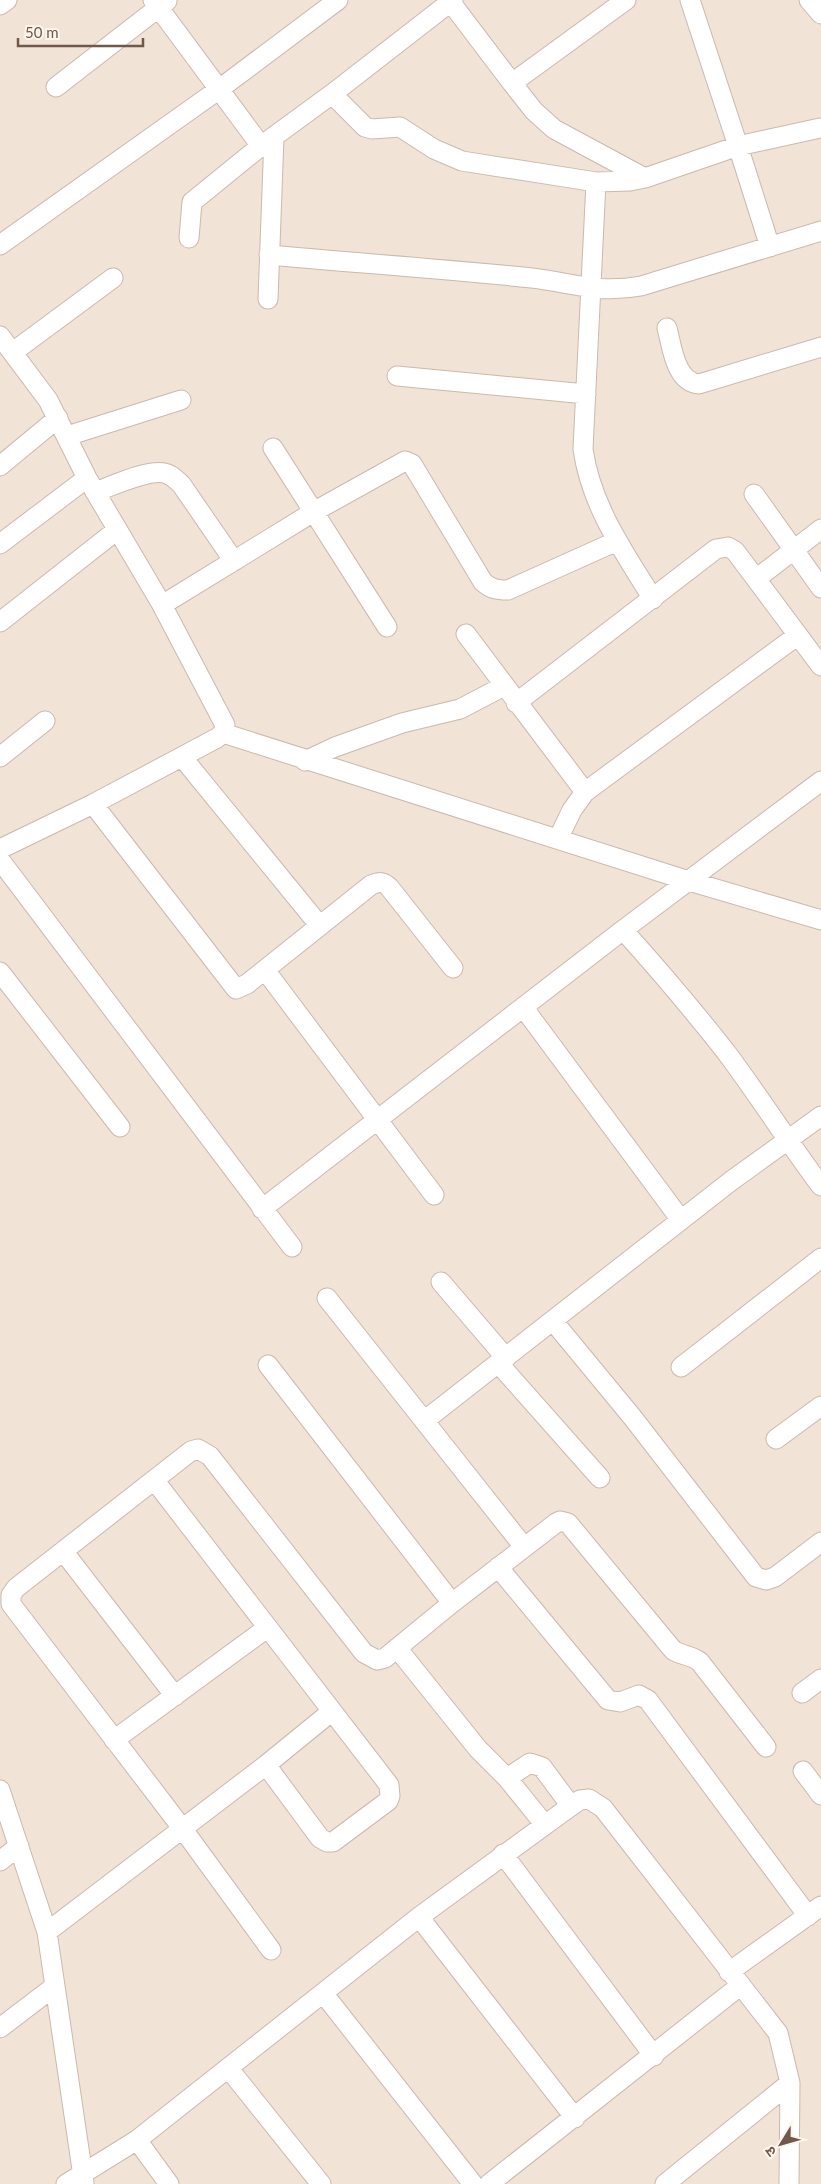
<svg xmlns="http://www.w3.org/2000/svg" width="821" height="2184" font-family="Lato,'Noto Sans Devanagari',sans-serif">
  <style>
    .residential { fill: #f1e3d5 }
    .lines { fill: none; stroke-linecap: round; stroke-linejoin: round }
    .minor-casing { stroke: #cbb9ad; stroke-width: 21 }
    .minor { stroke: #fff; stroke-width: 19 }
  </style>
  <rect width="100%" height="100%" fill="#faf1e6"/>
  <!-- residential -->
  <path class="residential" d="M0 0H821V2184H0Z"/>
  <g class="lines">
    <defs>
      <path id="minor" d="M153 0 261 146 332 94 365 127 372 129 400 127 434 149 462 161 596 182 630 181 645 178 738 146 770 247
        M449 0 512 83 626 0
        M690 0 738 146 820 128
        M809 0 821 14
        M0 5 7 0
        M512 83 534 111 554 129 645 178
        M56 87 167 1
        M332 94 453 0
        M596 182 583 449C591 506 624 552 653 599
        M189 238 192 202 261 146
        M0 245 218 90 338 0
        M269 255C357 263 444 269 532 278 573 283 598 294 641 286L821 231
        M268 299 274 137
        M667 328C672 346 675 382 699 384L821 347
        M0 336 48 400 87 478 162 605 225 725 223 733 217 738 93 804 0 849
        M13 352 113 278
        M397 376 586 394
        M67 436 181 400
        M273 448 387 627
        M0 466 58 418
        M95 492C112 486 148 469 164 473 171 474 175 479 181 484L234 561
        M754 494 821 588
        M821 529 756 579 821 666
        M0 544 87 478
        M162 605 315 511 405 461 412 464 483 582C491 589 497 590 508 590L617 541
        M0 622 117 530
        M466 634 585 792
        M516 703 716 549 728 547 735 551 756 579
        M223 733 689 881 821 920
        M0 757 45 721
        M182 757 320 926
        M305 761 335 747 402 723 460 709 504 686
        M93 804 236 989 247 984 371 885C379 882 383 881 389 887L453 968
        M558 839 572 810 585 792 798 635
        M0 860 292 1247
        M623 930C659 970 693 1010 726 1052 759 1096 788 1142 821 1186
        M265 970 434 1195
        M0 972 120 1127
        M523 1007 681 1220
        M262 1209 623 930 821 781
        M441 1282 506 1358
        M327 1298 524 1547
        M553 1321 633 1418 756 1577 766 1580 775 1577 821 1542
        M499 1364 600 1478
        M268 1365 452 1603
        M681 1367 821 1258
        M424 1421 731 1181 821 1116
        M776 1439 821 1406
        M155 1481 389 1785 390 1796 388 1801 333 1842H327L320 1838 266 1765
        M63 1551 175 1696
        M498 1567 608 1700 620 1702 639 1695 648 1700 808 1916
        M397 1648 478 1749 507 1778 545 1825
        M802 1693 821 1679
        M114 1740 267 1628
        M803 1771 821 1795
        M507 1778 530 1763 542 1767 571 1806
        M0 1790 47 1932 84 2183
        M503 1854 654 2056
        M0 1861 19 1846
        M419 1917 575 2118
        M47 1932 266 1765 331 1712
        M271 1950 182 1828 11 1604V1595L16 1588 191 1451 198 1449 210 1456 364 1653 377 1660 385 1658 452 1603 556 1523 560 1521 568 1523 673 1650C682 1656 692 1655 700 1662L766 1747
        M729 1972 821 1906
        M323 1993 473 2184
        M0 2028 55 1986
        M229 2069 321 2184
        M137 2140 169 2184
        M66 2184 137 2140 419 1917 571 1806 580 1800 589 1799 603 1808 778 2033 790 2083 789 2184
        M489 2184 741 1985
        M665 2184 790 2083"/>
    </defs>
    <!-- minor casing -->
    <use href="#minor" class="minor-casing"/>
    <!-- minor -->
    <use href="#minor" class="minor"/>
  </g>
  <!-- north arrow -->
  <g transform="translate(781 2144) rotate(233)" stroke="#fdf6ec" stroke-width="4" paint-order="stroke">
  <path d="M0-4L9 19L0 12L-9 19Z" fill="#71584d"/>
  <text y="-8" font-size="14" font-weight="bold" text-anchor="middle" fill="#71584d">उ</text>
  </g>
  <!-- scale -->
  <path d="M18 38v8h125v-8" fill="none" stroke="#71584d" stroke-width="2.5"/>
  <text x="25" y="38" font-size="15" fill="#71584d" stroke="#fdf6ec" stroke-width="4" paint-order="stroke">50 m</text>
</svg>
